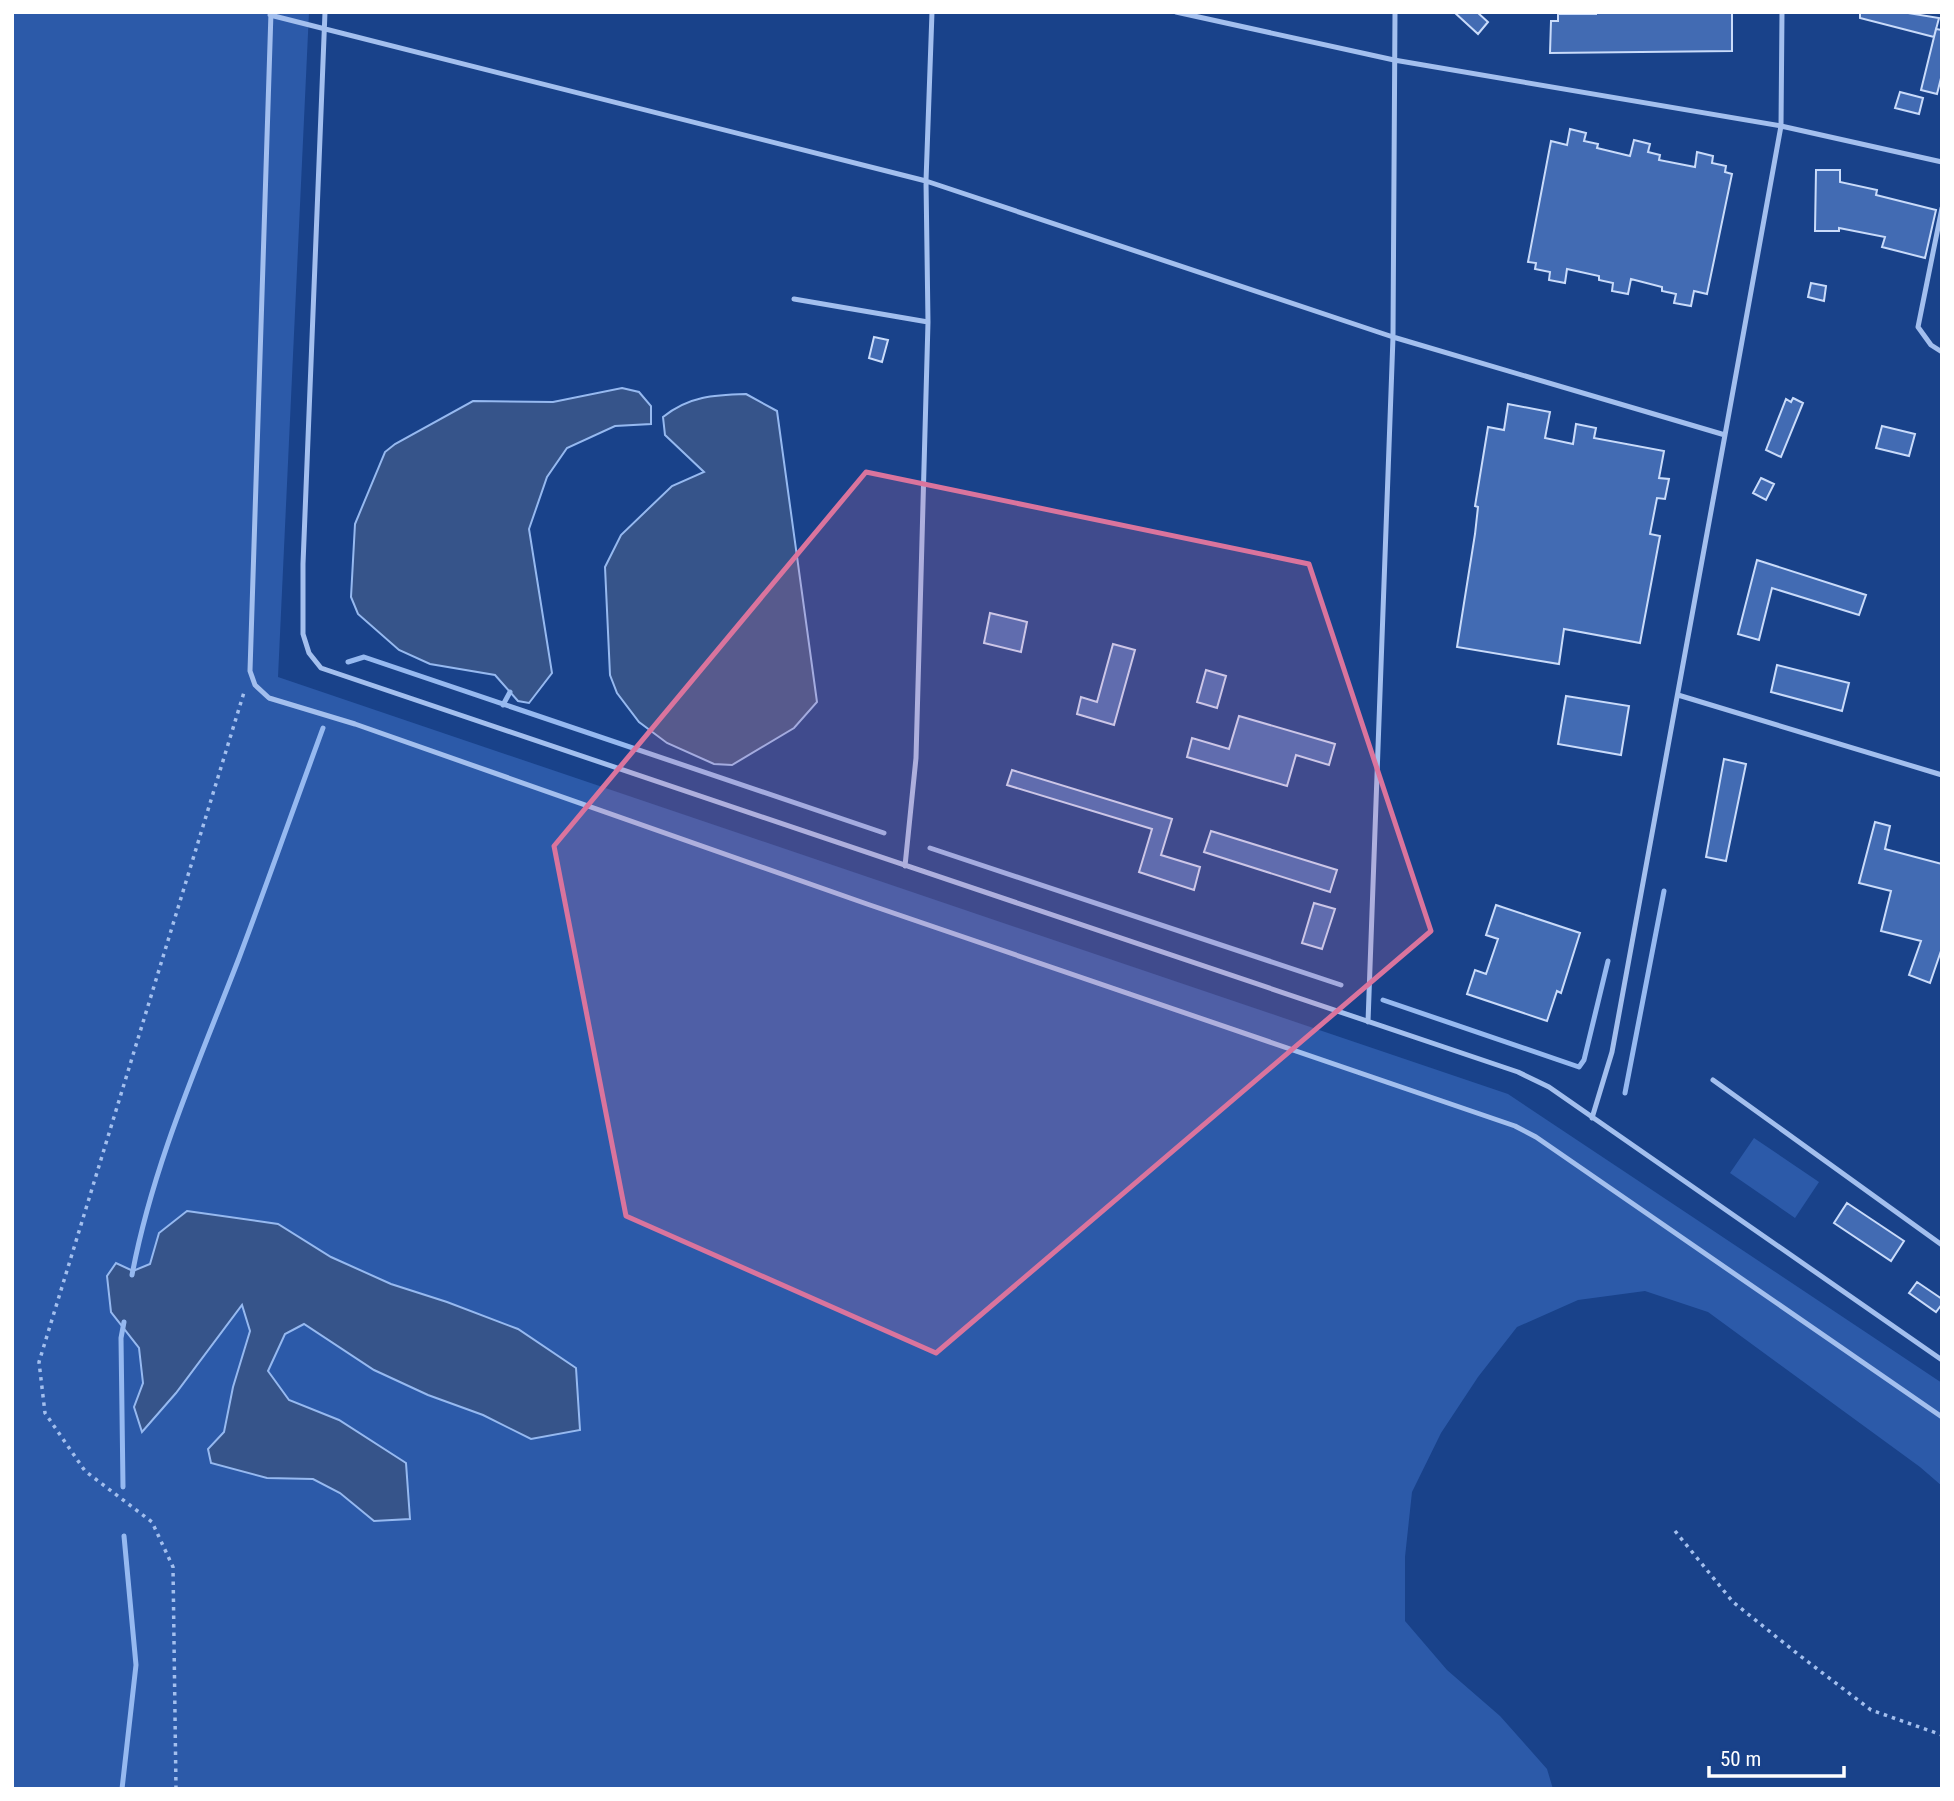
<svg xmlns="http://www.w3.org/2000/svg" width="1954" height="1801" font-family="'Roboto Condensed',sans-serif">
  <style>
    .green { fill: #2c5aa9; fill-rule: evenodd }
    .water { fill: #36548a; stroke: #96b9f0; stroke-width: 2 }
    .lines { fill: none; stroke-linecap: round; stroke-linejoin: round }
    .stream { stroke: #96b9f0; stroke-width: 5 }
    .building { fill: #426bb3; stroke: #c9dbfa; stroke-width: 2 }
    .path { stroke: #a3bfee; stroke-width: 3.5; stroke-dasharray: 3.5 5; stroke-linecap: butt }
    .lane { stroke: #a3bfee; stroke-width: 5 }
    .marked { fill: #da749d; fill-opacity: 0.2; stroke: #da749d; stroke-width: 5; stroke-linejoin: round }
  </style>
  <rect width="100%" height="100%" fill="#19428a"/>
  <!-- green -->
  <path class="green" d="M12 12H309L278 677 1508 1094 1942 1383V1486L1920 1467 1708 1312 1645 1291 1578 1300 1517 1327 1478 1377 1441 1433 1412 1492 1405 1557V1621L1447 1670 1500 1716 1547 1769 1553 1789H12ZM187 1211 278 1224 331 1257 391 1284 447 1302 518 1329 575 1368 483 1415 428 1395 374 1370 304 1324 285 1334 268 1371 289 1400 339 1420 374 1521 340 1493 313 1479 267 1478 208 1449 224 1432 233 1387 250 1331 242 1305 176 1393 143 1431 134 1407 143 1383 139 1348 111 1312 116 1263 133 1271 150 1264 159 1233Z
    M1754 1138 1819 1182 1795 1218 1730 1173Z"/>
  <!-- water -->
  <path class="water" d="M622 388 639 392 651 406V424L615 426 567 448 547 477 529 529 552 673 529 703 518 701 495 675 430 664 399 650 358 614 351 597 355 524 385 452 395 444 473 401 553 402Z
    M746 394 777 411 817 702 794 728 732 765 714 764 667 743 639 722 617 693 610 675 605 567 621 535 672 486 704 472 665 435 663 417C689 396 714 395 746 394Z
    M187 1211 278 1224 331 1257 391 1284 447 1302 518 1329 576 1368 580 1430 531 1439 483 1415 428 1395 374 1370 304 1324 285 1334 268 1371 289 1400 339 1420 406 1463 410 1519 374 1521 340 1493 313 1479 267 1478 211 1463 208 1449 224 1432 233 1387 250 1331 242 1305 176 1393 142 1432 134 1407 143 1383 139 1348 111 1312 107 1276 116 1263 133 1271 150 1264 159 1233Z"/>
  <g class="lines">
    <!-- stream -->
    <path class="stream" d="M348 662 364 657 884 833
      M503 705 510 692
      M930 848 1341 985
      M1383 1000 1579 1067 1584 1060 1608 961
      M1625 1093 1664 891
      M132 1275C153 1164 199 1062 239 958 268 881 295 804 323 728
      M123 1487 121 1338 124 1322
      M122 1789 136 1665 124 1536"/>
  </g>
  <!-- building -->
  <path class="building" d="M1454 12H1477L1488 22 1478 34Z
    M1596 12 1732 13V51L1550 53 1551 21H1558V14H1596Z
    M1860 12H1902L1939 18 1934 37 1860 18Z
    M1936 29 1942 30V74L1937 94 1921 90Z
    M1900 92 1923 98 1919 114 1895 108Z
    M1570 129 1586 133 1584 141 1598 144 1597 148 1630 156 1634 140 1650 144 1648 152 1660 155 1659 160 1695 167 1697 152 1713 156 1712 163 1726 166 1725 172 1732 174 1707 294 1694 291 1691 306 1674 303 1676 294 1662 291V287L1631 279 1628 294 1612 291 1613 283 1599 280V276L1567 269 1565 283 1549 280 1550 272 1535 269 1536 263 1528 262 1551 141 1567 145Z
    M1816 170H1840V182L1877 190 1876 195 1936 210 1925 258 1882 247 1885 237 1839 228V231H1815Z
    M1811 283 1826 286 1824 301 1808 297Z
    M874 337 888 340 882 362 869 358Z
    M1793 398 1803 403 1781 457 1766 450 1786 399 1791 402Z
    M1508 404 1550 412 1545 438 1573 444 1576 424 1596 428 1594 438 1664 451 1659 478 1669 479 1665 499 1657 498 1650 534 1660 536 1640 643 1564 629 1559 664 1457 647 1475 534 1478 507 1475 506 1488 427 1504 430Z
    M1882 426 1915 434 1909 456 1876 448Z
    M1761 478 1774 484 1766 500 1753 493Z
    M1757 560 1866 595 1859 615 1772 588 1759 640 1738 634Z
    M990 613 1027 622 1021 652 984 643Z
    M1113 644 1135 650 1114 725 1077 714 1081 697 1097 702Z
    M1777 665 1849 683 1842 711 1771 692Z
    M1206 670 1226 676 1217 708 1197 702Z
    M1566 696 1629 706 1621 755 1558 744Z
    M1239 716 1335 744 1329 765 1296 755 1287 786 1187 757 1192 738 1229 749Z
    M1724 759 1746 764 1726 861 1706 857Z
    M1012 770 1172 819 1161 855 1200 867 1194 890 1139 872 1152 829 1007 785Z
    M1875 822 1890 826 1885 849 1942 864V948L1930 983 1909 975 1921 941 1881 931 1891 891 1859 883Z
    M1211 831 1337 870 1330 892 1204 852Z
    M1314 903 1335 909 1322 949 1302 943Z
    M1496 905 1580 933 1561 993 1557 991 1547 1021 1467 994 1475 970 1486 974 1498 939 1486 935Z
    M1847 1203 1904 1241 1891 1261 1834 1223Z
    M1917 1282 1942 1299V1304L1936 1312 1909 1293Z"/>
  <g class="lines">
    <!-- path -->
    <path class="path" d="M1675 1531 1733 1602 1799 1655 1871 1710 1942 1735
      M176 1789 173 1567 152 1522 85 1471 45 1413 39 1362 245 689"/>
    <!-- lane -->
    <path class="lane" d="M271 12 250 671 255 685 269 698 355 724 867 904 1515 1126 1536 1137 1942 1417
      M325 12 303 564V634L309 653 321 668 1518 1072 1549 1087 1942 1360
      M1176 12 1394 60 1781 126 1942 162
      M270 15 926 181 1393 337 1725 435 1781 126 1782 12
      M1942 208 1918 327 1931 345 1942 352
      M794 299 928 322
      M1678 695 1942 775
      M905 866 916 758 928 322 926 181 932 12
      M1368 1022 1393 337 1395 12
      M1713 1080 1942 1245
      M1592 1118 1612 1052 1725 435"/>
  </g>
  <!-- marked area -->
  <path class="marked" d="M866 472 1309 564 1431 931 936 1353 626 1216 554 846Z"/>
  <!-- border -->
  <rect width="1954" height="1801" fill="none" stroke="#ffffff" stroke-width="28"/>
  <!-- scale -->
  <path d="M1709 1766v10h135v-10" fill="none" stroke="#ffffff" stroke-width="3.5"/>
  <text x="1720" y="1766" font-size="21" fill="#ffffff" stroke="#19428a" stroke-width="5" paint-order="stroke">50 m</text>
</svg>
